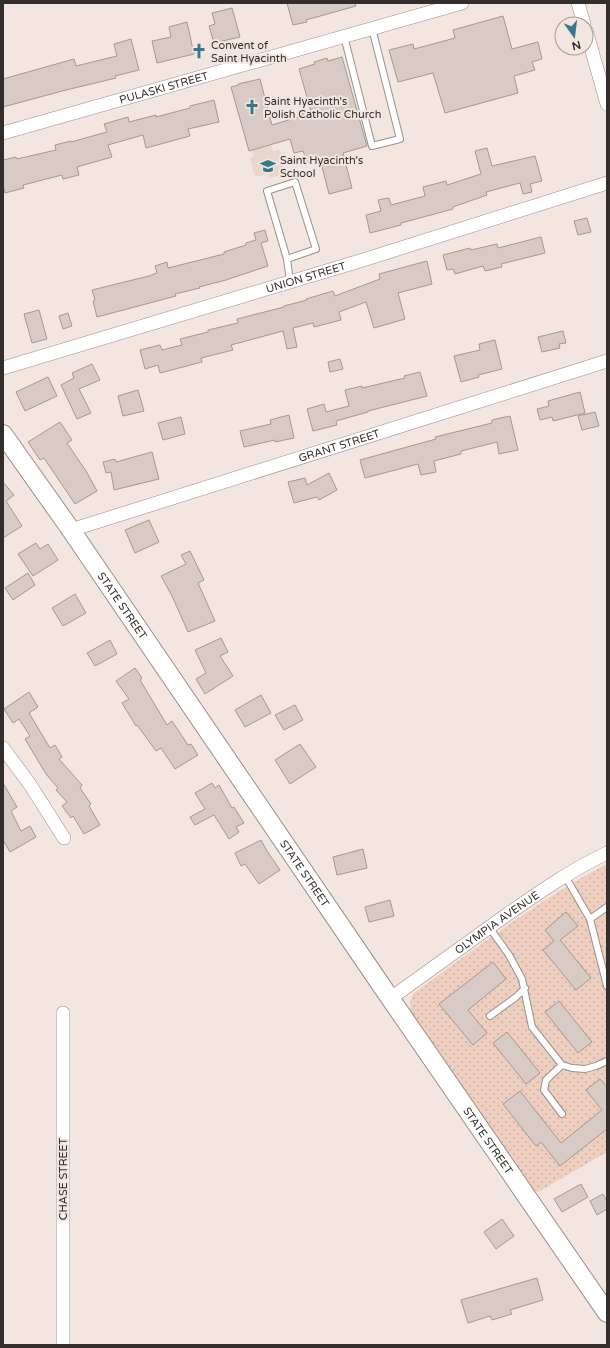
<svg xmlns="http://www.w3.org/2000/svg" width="610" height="1348" font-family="'Varela Round',sans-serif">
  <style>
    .built { fill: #ead6cd }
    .grass { fill: url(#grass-dots) }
    .building { fill: #d8cbc6; stroke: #a49893 }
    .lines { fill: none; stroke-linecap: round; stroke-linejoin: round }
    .lane-casing { stroke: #9b8f8a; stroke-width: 8 }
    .street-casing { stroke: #9b8f8a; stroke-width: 14 }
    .secondary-casing { stroke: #9b8f8a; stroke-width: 20 }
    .lane { stroke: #fff; stroke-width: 6 }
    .street { stroke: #fff; stroke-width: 13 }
    .secondary { stroke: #fff; stroke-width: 18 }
    .labels { text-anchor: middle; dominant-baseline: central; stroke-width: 4; stroke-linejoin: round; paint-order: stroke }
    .poi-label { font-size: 11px; fill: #332e2c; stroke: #f3e6e0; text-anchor: start }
    .street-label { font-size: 11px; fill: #332e2c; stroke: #f3e6e0 }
  </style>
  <defs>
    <pattern id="grass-dots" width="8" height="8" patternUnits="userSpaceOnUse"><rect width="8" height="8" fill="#edcebf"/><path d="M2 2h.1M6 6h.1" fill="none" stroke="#ccb1a4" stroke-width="1.8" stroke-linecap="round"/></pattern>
  </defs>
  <rect width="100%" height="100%" fill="#f3e6e0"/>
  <!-- built -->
  <path class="built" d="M271 145 273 151 280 149 286 174 269 178 268 174 255 177 250 158 254 156 252 150Z"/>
  <!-- grass -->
  <path class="grass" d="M607 864V1152L538 1192 534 1191 411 1012 410 1003 413 994C476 948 538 900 607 864Z"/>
  <!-- building -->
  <path class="building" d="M287 3H355L356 6 306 20 307 22 293 25Z
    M232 8 240 37 214 43 209 26 215 24 212 13Z
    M503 16 512 49 538 42 542 59 532 62 535 70 514 76 518 93 445 113 433 73 398 82 389 50 413 44 414 49 455 38 453 30Z
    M187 22 194 54 157 63 152 41 171 37 169 27Z
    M131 39 139 70 115 76 116 78 66 90 3 107V79L74 59 76 66 117 56 114 44Z
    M342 57 367 146 343 153 352 188 329 194 320 159 307 163 303 151 294 153 290 139 249 151 231 87 239 85 238 84 260 79 272 125 298 117 303 115 302 113 311 111 299 69 315 64 314 62 327 58 328 61Z
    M214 100 219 122 188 129 190 136 146 148 143 135 108 145 112 157 77 167 79 175 63 179 62 175 23 185 24 188 5 193 3 185V160L16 157 17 159 56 150 55 145 71 141V142L107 132 104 124 128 117 129 122 156 115V117L190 108V106Z
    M487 148 492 166 535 156 542 181 530 184 532 192 523 194 520 183 486 192 487 195 453 207V209L401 223V225L370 233 366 215 381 211 378 200 389 198 391 205 425 196 423 187 446 181 447 185 481 174 475 151Z
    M587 218 591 232 578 235 574 221Z
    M265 230 268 241 261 243 268 266 226 280 199 287 200 288 175 294 176 296 97 317 93 301 95 300 92 290 149 276 157 273 155 266 167 262 168 268 224 254V252L246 245V243L256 240 254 233Z
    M541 237 545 253 501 264 502 267 485 271 483 266 455 274 453 269 447 270 443 255 470 248 471 250 497 244 498 248Z
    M427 261 432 284 398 293 405 319 374 328 366 302 339 312 341 320 314 327 313 323 293 328 297 347 287 349 283 331 231 345 233 350 201 358 202 362 160 373 158 365 145 369 140 350 160 345 162 350 182 345 180 339 208 332V330L238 323 237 319 284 307V306L307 300 306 299 333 291 335 296 380 279 379 274Z
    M39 310 47 339 32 343 24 314Z
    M68 313 72 326 63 329 59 316Z
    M563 331 566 343 559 344 560 348 542 352 538 337Z
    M495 340 502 369 478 375 479 377 461 382 454 356 480 350 479 344Z
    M340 359 343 369 330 372 328 362Z
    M92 364 100 380 79 389 91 413 77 419 61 385 74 378 72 373Z
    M420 372 427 396 368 411V412L336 421 337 425 313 431 307 409 324 404 326 412 349 406 345 390 362 386V388L405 378 404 376Z
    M48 377 57 396 25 411 16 392Z
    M138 390 144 411 123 416 118 396Z
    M580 392 585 413 553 421 552 417 540 420 537 409 549 406 548 401Z
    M595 412 599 426 582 430 578 416Z
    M289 415 294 438 275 442V440L244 447 240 431 271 424 270 420Z
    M510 416 518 450 499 454 497 442 461 451V454L434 461 436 472 421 475 418 464 365 478 360 460 436 439 435 437 492 423V420Z
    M181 417 185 434 163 440 158 423Z
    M60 422 72 440 67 443 86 471 97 491 75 504 44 458 40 460 28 442Z
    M152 452 159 479 114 490 111 472 106 473 103 462 115 459 116 462Z
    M329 473 337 490 319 500 317 497 294 503 288 482 305 478 307 485Z
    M3 482 14 495 6 501 22 526 3 538Z
    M149 520 159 542 135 553 125 530Z
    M36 543 40 549 48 544 58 560 33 576 18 554Z
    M190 551 204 580 198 583 215 621 188 632 172 596 161 576 186 564 181 555Z
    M28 573 35 585 13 600 5 588Z
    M75 594 86 613 63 626 52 608Z
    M221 638 228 652 220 656 233 676 205 694 196 679 206 673 195 650Z
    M110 640 117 654 95 666 87 653Z
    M135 668 142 678 140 680 167 725 172 721 188 745 191 744 198 755 175 769 161 748 156 751 137 725 136 726 122 703 129 699 116 681Z
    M29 692 38 707 29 713 50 748 55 745 62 757 59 759 82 785 80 788 91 804 89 806 100 825 84 834 73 816 71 818 62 806 67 802 56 790 58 788 46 774 25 739 30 736 19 719 13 723 4 709Z
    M261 695 271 713 245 727 235 710Z
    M295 705 303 720 284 730 275 715Z
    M300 744 316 767 290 784 275 760Z
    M3 783 17 807 11 811 21 831 30 826 36 837 10 852 3 840Z
    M212 783 215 788 219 785 232 808 234 807 244 823 236 827 239 832 229 839 214 815 195 825 190 817 205 809 195 793Z
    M261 840 267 851 280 870 259 884 245 864 241 866 235 853Z
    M363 849 367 868 337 875 333 857Z
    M390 900 394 916 369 922 365 907Z
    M566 912 578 926 560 940 591 978 576 990 543 950 554 941 545 930Z
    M493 962 506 979 468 1010 487 1033 473 1045 439 1004Z
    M559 1001 592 1042 578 1053 545 1012Z
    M507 1032 540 1073 526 1084 493 1043Z
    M600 1079 607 1087V1129L560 1166 541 1142 536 1146 503 1104 520 1091 561 1143 602 1110 586 1090Z
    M581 1184 588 1197 562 1212 554 1199Z
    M603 1194 607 1201V1209L597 1215 590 1201Z
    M502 1219 514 1236 496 1249 484 1232Z
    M537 1278 543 1300 510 1310 512 1314 492 1320 490 1316 468 1323 461 1300Z"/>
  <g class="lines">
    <defs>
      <path id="lane" d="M344 36 372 146 400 139 372 28
        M287 259 316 249 295 182 267 191 287 259 290 282
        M565 876 590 919 607 986
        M590 919 607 907
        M489 927 509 955 522 979 532 1027 562 1065 572 1068 585 1069 596 1066 607 1061
        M490 1016 516 997 525 988
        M562 1065 546 1080 544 1090 562 1114"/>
      <g id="street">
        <path d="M578 3 584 24"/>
        <path d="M586 30 607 104"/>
        <path id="s1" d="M3 133 462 3"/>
        <path id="s2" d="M3 368 363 260 607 183"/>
        <path id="s3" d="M71 530 607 361"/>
        <path d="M3 748 29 783 64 838"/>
        <path id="s4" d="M391 998C429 971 467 943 505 916 538 893 571 870 607 853"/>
        <path d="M63 1345V1013"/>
      </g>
      <g id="secondary">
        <path id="s5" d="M3 434 71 530 379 982 607 1313"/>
      </g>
    </defs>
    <!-- lane casing -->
    <use href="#lane" class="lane-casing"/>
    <!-- street casing -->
    <use href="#street" class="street-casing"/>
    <!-- secondary casing -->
    <use href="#secondary" class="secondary-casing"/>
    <!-- lane -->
    <use href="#lane" class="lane"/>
    <!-- street -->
    <use href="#street" class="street"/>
    <!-- secondary -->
    <use href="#secondary" class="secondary"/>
  </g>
  <!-- icons -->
  <defs>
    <symbol id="church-bare" viewBox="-9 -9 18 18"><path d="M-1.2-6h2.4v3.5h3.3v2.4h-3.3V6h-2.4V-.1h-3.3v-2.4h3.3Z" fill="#38788c" stroke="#f3e6e0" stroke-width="2.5" paint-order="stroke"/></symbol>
    <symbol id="school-bare" viewBox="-9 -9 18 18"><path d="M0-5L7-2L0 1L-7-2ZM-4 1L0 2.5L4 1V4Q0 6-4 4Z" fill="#38788c" stroke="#f3e6e0" stroke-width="2.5" paint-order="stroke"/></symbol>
  </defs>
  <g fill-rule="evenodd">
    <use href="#church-bare" x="188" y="40" width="22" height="22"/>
    <use href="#church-bare" x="241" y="96" width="22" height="22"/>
    <use href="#school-bare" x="257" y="155" width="22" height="22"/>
  </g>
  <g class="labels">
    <!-- poi labels -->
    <g class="poi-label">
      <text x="211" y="45">Convent of<tspan x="211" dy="13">Saint Hyacinth</tspan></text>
      <text x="264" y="101">Saint Hyacinth's<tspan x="264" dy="13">Polish Catholic Church</tspan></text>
      <text x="280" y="160">Saint Hyacinth's<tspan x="280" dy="13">School</tspan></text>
    </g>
    <!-- street labels -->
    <g class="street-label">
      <text stroke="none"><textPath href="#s1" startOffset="167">PULASKI STREET</textPath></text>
      <text stroke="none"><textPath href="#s2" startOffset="316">UNION STREET</textPath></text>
      <text stroke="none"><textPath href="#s3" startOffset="281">GRANT STREET</textPath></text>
      <text stroke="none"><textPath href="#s5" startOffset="209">STATE STREET</textPath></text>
      <text stroke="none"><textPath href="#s5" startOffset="533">STATE STREET</textPath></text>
      <text stroke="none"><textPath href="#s4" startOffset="130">OLYMPIA AVENUE</textPath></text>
      <text stroke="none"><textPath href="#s5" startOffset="857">STATE STREET</textPath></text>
      <text transform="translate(63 1179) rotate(-90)">CHASE STREET</text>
    </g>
  </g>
  <!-- border -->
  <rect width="610" height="1348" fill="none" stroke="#332e2c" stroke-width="8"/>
  <!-- north arrow -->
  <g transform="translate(574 36) rotate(166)"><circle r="19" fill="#f3e6e0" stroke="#a69c98"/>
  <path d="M0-3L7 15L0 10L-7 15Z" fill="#38788c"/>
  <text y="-6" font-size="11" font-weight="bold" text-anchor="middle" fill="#332e2c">N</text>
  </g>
</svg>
